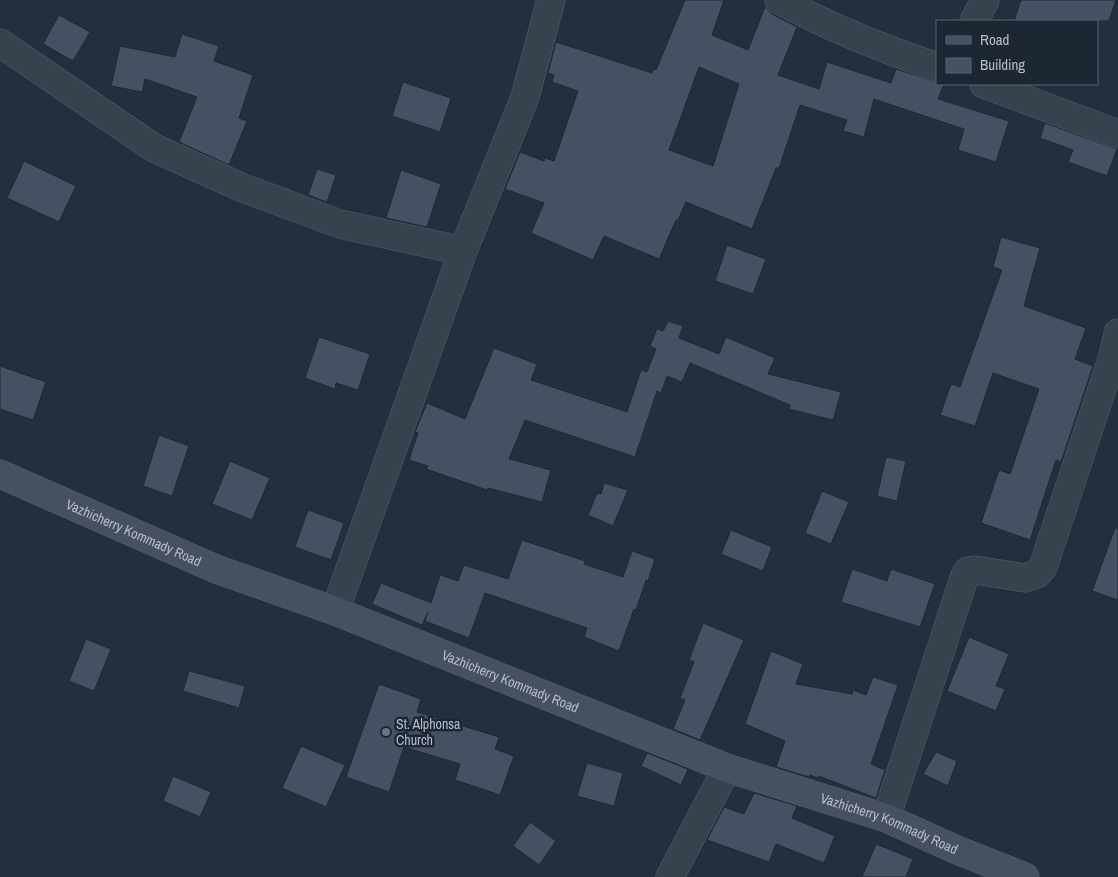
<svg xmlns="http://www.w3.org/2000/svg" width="1118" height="877" font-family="'Archivo Narrow',sans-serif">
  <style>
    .building { fill: #455162; stroke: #1f2835; fill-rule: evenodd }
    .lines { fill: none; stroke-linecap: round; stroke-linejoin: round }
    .minor-casing { stroke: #565f6c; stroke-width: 29 }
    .secondary-casing { stroke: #565f6c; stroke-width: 29 }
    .minor { stroke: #38414e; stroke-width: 28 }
    .secondary { stroke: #465061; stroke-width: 28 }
    .worship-dot { fill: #6b7280; stroke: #1d2633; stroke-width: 2 }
    .labels { text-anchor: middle; stroke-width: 5; stroke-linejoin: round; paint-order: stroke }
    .street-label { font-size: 14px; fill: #b4bcc9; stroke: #1d2633 }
    .poi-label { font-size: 14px; fill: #b4bcc9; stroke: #1d2633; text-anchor: start }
  </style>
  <rect width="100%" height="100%" fill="#242f3e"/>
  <path class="building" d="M685 0H724L712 35 748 50 765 7 772 14 797 27 778 75 819 89 827 62 891 83 896 69 937 82V84H944L938 99 1009 121 996 162 958 150 964 129 874 99 864 137 843 131 847 120 800 105 779 168H776L752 229 686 202 678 220H676L659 259 604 236 593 260 531 233 544 203 505 189 520 152 544 161 545 158 554 161 578 91 552 82 554 75 548 73 556 42 652 73 653 69 656 70ZM699 67 739 84 713 166 669 150Z
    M1021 0H1116L1109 21H1014Z
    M59 15 90 32 73 61 43 44Z
    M182 34 219 46 214 61 253 75 239 118 247 121 229 165 179 142 197 97 145 79 142 92 111 86 120 46 175 57Z
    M403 82 451 98 440 132 392 116Z
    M1045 123 1117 149 1107 176 1068 162 1073 150 1040 138Z
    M24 161 76 186 59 222 7 198Z
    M317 169 336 175 327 202 308 195Z
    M401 170 441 184 427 227 386 218Z
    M1001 237 1040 248 1024 306 1086 328 1075 359 1093 366 1061 462 1056 460 1030 540 981 523 999 470 1010 474 1039 389 993 373 975 426 940 415 951 384 960 387 1002 270 993 267Z
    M727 245 766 259 753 294 715 281Z
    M668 321 683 326 679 338 719 354 726 337 775 358 768 374 841 392 833 420 789 409 790 405 690 363 682 382 667 376 661 393 657 391 635 457 525 420 509 459 551 470 542 502 488 488 487 490 426 469 428 466 409 460 418 433 415 432 427 403 465 419 494 348 537 364 531 380 627 412 641 370 647 372 656 349 650 346 657 329 663 331Z
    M319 337 370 354 358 390 336 383 335 389 305 378Z
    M0 366 46 382 33 420 0 409Z
    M159 435 189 446 172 496 143 486Z
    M886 457 906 461 897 501 877 496Z
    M230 461 270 478 252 520 212 504Z
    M604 483 628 490 613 526 588 515 597 493 601 494Z
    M822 491 849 502 831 544 805 533Z
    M308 510 344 523 331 560 295 547Z
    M1115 528H1118V600L1092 591Z
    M731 530 772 547 763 571 721 554Z
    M522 540 585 561 584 564 623 577 632 551 655 559 648 581 646 580 636 610 634 609 619 651 584 637 587 628 485 593 469 638 425 621 428 612 422 625 372 604 381 583 431 603 440 575 458 581 464 565 508 579Z
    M852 569 887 581 891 569 935 584 920 627 841 602Z
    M703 623 744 640 700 740 673 729 685 700 680 698 694 662 689 660Z
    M969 637 1009 654 996 686 1005 689 996 711 947 691Z
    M86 639 111 649 94 691 69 681Z
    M771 651 803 664 796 684 852 694 853 690 866 695 873 677 898 685 871 764 885 770 876 798 819 776 818 778 810 775 809 777 776 767 785 741 745 724Z
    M189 671 245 686 239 708 183 691Z
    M379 684 421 699 417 712 499 737 495 749 514 756 500 795 455 780 460 764 404 747 389 792 346 777Z
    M301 746 345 765 326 807 282 788Z
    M936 752 957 761 948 786 923 774Z
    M647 753 688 769 681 785 641 766Z
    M587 763 623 773 614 806 577 796Z
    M173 776 211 792 200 817 163 801Z
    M754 793 797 806 792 818 835 836 824 863 776 844 769 862 707 840 724 807 744 814Z
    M530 822 556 841 539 865 513 846Z
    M876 844 913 859 906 877H862Z"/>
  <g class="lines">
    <defs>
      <path id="minor" d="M779 0C829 27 883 49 937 67
        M974 21 985 0
        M0 43 154 148 243 188 340 224 463 251
        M984 84 1118 134
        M335 611 463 251 525 97 551 0
        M886 818 964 578 968 571 975 570 1025 578 1037 574 1043 567 1113 356 1118 333
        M670 877 727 768"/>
      <g id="secondary">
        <path id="s1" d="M0 474 216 569 335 611 727 768 886 818 957 850 1025 877"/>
      </g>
    </defs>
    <use href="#minor" class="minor-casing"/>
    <use href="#secondary" class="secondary-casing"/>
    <use href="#minor" class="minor"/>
    <use href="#secondary" class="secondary"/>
  </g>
  <circle class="worship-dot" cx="386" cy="732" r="5"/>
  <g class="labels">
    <g class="street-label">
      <text dy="5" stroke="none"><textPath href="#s1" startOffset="146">Vazhicherry Kommady Road</textPath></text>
      <text dy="5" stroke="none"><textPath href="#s1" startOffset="551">Vazhicherry Kommady Road</textPath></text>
      <text dy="5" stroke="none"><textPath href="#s1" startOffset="956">Vazhicherry Kommady Road</textPath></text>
    </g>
    <g class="poi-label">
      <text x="396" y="729">St. Alphonsa<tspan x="396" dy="16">Church</tspan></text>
    </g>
  </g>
  <rect x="936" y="20" width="162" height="65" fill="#1d2633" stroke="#59626f"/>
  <rect x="946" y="36" width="25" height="8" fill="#465061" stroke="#59626f"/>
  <text x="980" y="45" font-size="15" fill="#b4bcc9">Road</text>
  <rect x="946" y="58" width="25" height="15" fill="#455162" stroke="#59626f"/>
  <text x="980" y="70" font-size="15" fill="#b4bcc9">Building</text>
</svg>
